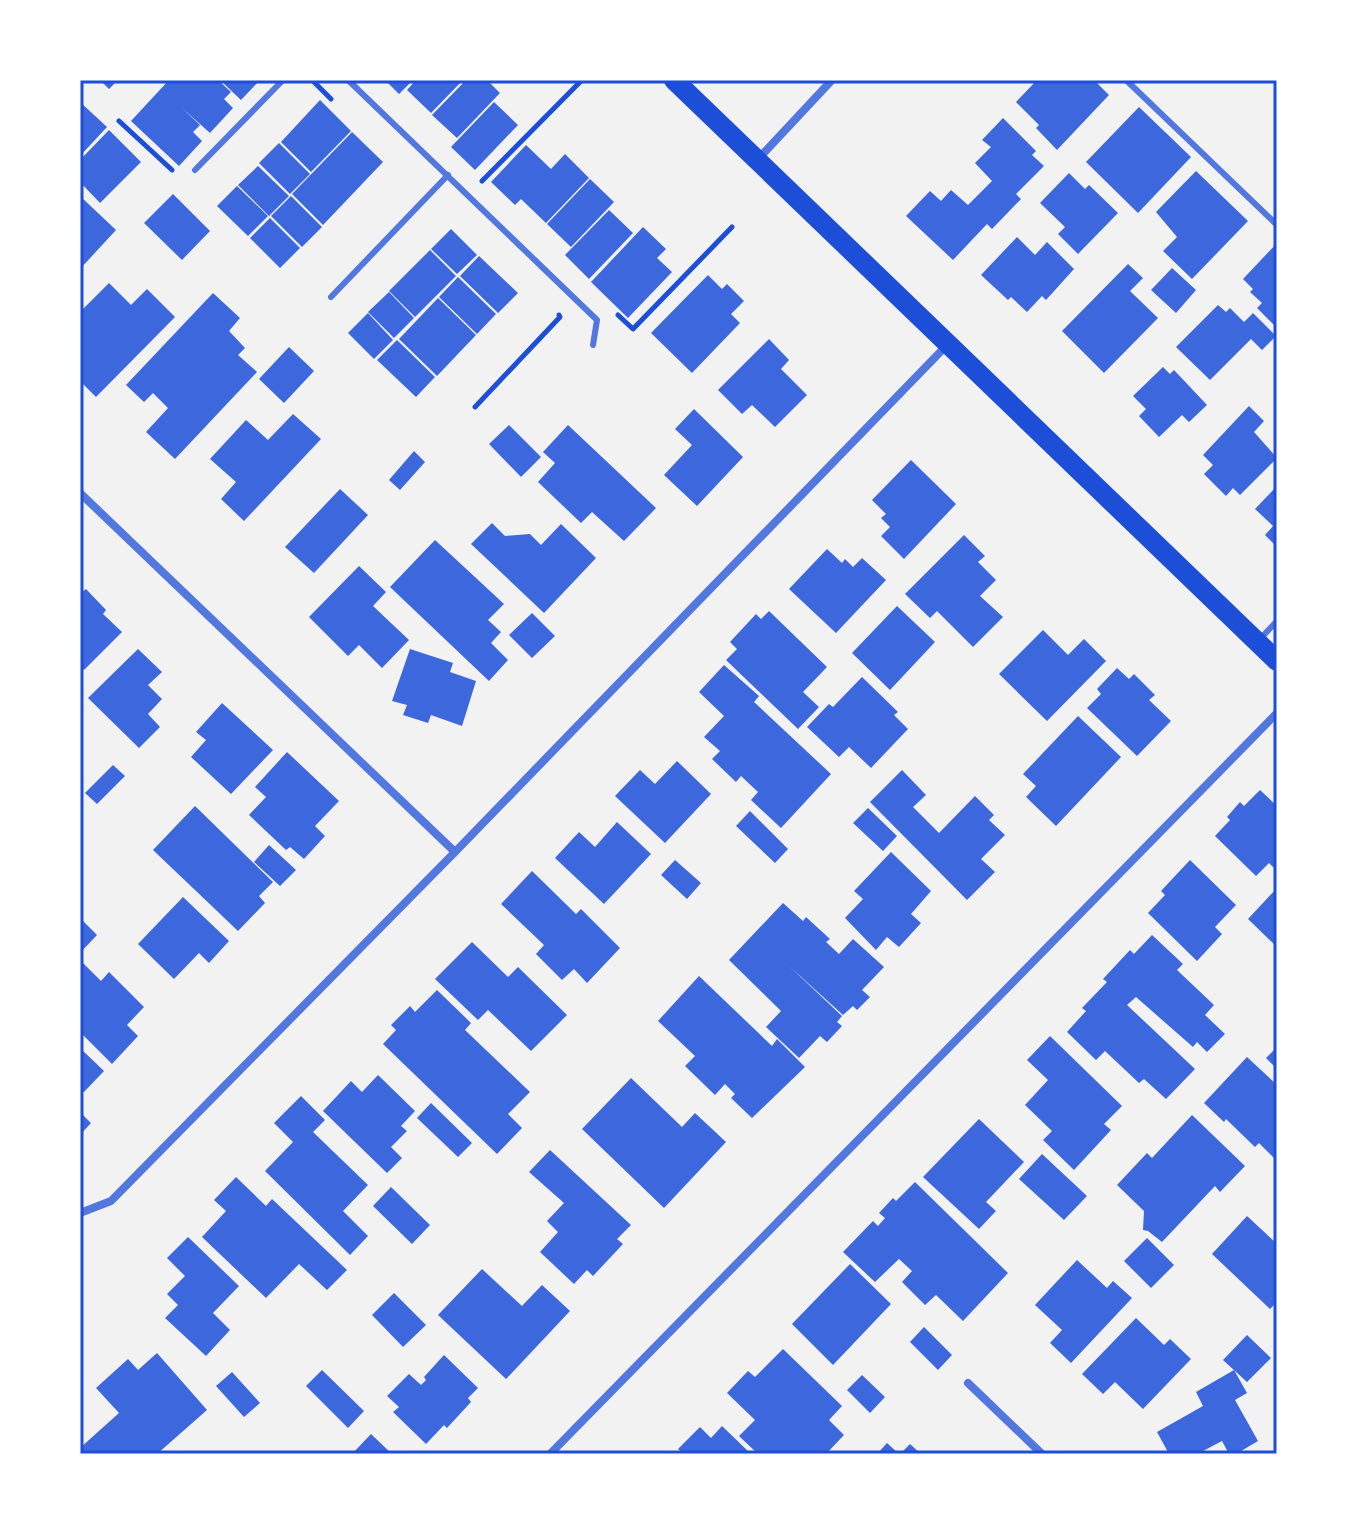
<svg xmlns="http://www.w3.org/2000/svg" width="1357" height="1534" font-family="'PT Sans Narrow',sans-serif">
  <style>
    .building { fill: #3d67dc }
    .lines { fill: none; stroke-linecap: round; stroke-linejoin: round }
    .path { stroke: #1d4ed8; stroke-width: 5 }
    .service { stroke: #5277de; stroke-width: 6 }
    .minor { stroke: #5277de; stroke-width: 8 }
    .primary { stroke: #1d4ed8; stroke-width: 20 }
    .neatline { fill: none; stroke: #1d4ed8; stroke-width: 3 }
  </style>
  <rect width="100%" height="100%" fill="#f2f2f2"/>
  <path class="building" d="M100 80H118L109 89Z
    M169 80H218L231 92 224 99 233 108 210 133 181 107 200 125 193 132 202 141 179 166 131 121Z
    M220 80H260L241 100Z
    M385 80H413L399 94Z
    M416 80H463L431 113 407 90Z
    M466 80H487L500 93 457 138 432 115Z
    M1037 80H1094L1109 95 1057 150 1036 128 1039 125 1016 102Z
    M320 100 351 131 311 172 281 142Z
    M80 102 107 127 80 156Z
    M494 102 518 125 475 170 451 147Z
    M1139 107 1191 157 1138 213 1086 162Z
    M1003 118 1036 151 1032 155 1044 166 1016 194 1021 199 992 229 987 224 953 260 906 216 930 191 941 201 951 190 968 205 992 181 975 163 991 147 982 140Z
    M109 130 141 162 100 203 80 182V160Z
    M352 132 383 162 323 225 292 194Z
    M279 143 310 174 290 194 259 163Z
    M526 145 551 169 565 154 589 178 546 223 521 199 515 205 491 182Z
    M258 166 289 196 269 216 238 185Z
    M1196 171 1248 221 1192 279 1163 251 1177 237 1156 212Z
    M1069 173 1085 189 1089 185 1118 213 1078 254 1058 234 1065 227 1040 203Z
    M590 179 614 202 571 247 547 224Z
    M237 186 268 216 248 236 217 206Z
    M173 194 210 231 182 260 144 223Z
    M80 196 116 230 80 269Z
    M291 196 322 227 302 247 271 216Z
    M609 210 633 233 589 279 565 255Z
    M270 218 300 248 280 268 250 238Z
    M643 227 666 249 657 258 672 272 628 318 591 282Z
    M451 229 477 255 457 274 431 249Z
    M1017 237 1035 255 1047 242 1074 269 1046 300 1042 296 1027 312 1011 297 1008 300 981 275Z
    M1277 243V328L1257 308 1262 303 1250 292 1253 289 1243 279Z
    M430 250 456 276 415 317 389 291Z
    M479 256 518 293 498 313 460 276Z
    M1128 264 1143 278 1130 291 1158 318 1104 373 1062 331Z
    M1172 268 1196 290 1176 313 1151 290Z
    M708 275 722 289 727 284 744 301 731 314 740 323 692 373 651 333Z
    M458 277 496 314 477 334 439 297Z
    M109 283 131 305 147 289 175 317 96 397 80 381V312Z
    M389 292 414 318 394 338 368 312Z
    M213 293 240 318 229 331 245 348 238 355 257 372 175 459 146 432 168 408 153 393 144 402 126 385Z
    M438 298 476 335 437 376 399 339Z
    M1218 305 1226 312 1230 308 1244 322 1253 313 1276 336 1262 350 1251 339 1210 380 1176 347Z
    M368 313 393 340 374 359 348 333Z
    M769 339 789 360 781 369 807 395 775 427 752 405 742 414 718 390Z
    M397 340 435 377 416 397 377 360Z
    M289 347 314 371 284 403 259 379Z
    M1163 367 1170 374 1174 370 1207 405 1189 422 1182 415 1159 437 1139 416 1146 409 1133 396Z
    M1249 406 1264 421 1254 432 1277 458 1240 495 1233 488 1226 496 1204 474 1213 465 1203 455Z
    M694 409 743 457 697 506 664 475 692 445 675 429Z
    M293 414 321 439 244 521 221 499 236 482 210 459 246 420 268 440Z
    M509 425 541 457 521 477 489 444Z
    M568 425 656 508 624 541 592 512 581 523 538 482 555 463 543 452Z
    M414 451 425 462 400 490 389 480Z
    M911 460 956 504 904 559 881 536 890 527 881 518 886 514 872 500Z
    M1277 486V547L1265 535 1273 526 1255 509Z
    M340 489 368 515 314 573 285 547Z
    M492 523 505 536 530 534 541 545 561 524 596 558 544 613 471 544Z
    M964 535 985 556 978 562 996 580 980 596 1003 617 973 647 937 611 930 618 905 594Z
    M435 540 504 604 488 620 501 632 491 643 508 660 489 681 390 587Z
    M827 549 842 563 845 559 853 567 862 558 886 580 836 633 789 589Z
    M359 566 386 592 373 606 409 640 382 668 359 645 348 656 309 617Z
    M86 589 106 610 103 614 122 632 84 670 80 666V590L82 592Z
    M897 606 935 642 890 690 852 653Z
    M769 611 827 667 803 692 819 707 798 729 726 660 737 649 730 642 756 614 761 619Z
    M532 613 555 636 532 658 509 635Z
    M1043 630 1068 655 1084 639 1106 661 1047 721 999 674Z
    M138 649 162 672 148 685 162 699 148 714 160 727 139 748 88 698Z
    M410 649 453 663 450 672 476 681 462 726 431 715 428 723 403 715 407 705 392 701Z
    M724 665 759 696 754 702 831 774 781 828 751 800 758 792 741 776 736 782 712 759 720 751 704 737 724 716 699 692Z
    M1117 668 1129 679 1134 674 1155 695 1149 700 1171 721 1137 756 1087 708 1101 694 1097 689Z
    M862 677 898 712 894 715 908 729 871 768 849 747 839 757 807 727 829 704 833 707Z
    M222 703 273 750 231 794 191 757 206 740 196 732Z
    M1078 716 1121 757 1056 826 1026 797 1036 786 1023 774Z
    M287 752 339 801 315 826 325 836 304 859 290 847 286 850 249 815 266 797 255 787Z
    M677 761 711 794 665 843 615 796 640 770 655 784Z
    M113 765 125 776 97 804 85 793Z
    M902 770 926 795 913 807 939 833 975 796 994 815 989 820 1005 835 981 859 995 872 967 900 870 802Z
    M1260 790 1277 806V871L1269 863 1256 876 1215 836 1230 820 1227 817 1240 802 1244 806Z
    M195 806 273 882 259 896 265 903 238 931 153 850Z
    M868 808 897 836 883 851 853 823Z
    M750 811 788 849 775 863 736 826Z
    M617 822 651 854 604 904 555 858 579 832 595 847Z
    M269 845 296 870 280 886 254 862Z
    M891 852 931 891 911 914 921 923 899 947 887 937 876 950 845 918 863 899 854 891Z
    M675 860 701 883 687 899 661 875Z
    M1190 860 1236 905 1215 927 1222 934 1197 961 1148 913 1165 895 1161 891Z
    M532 871 576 914 581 909 620 948 587 983 574 969 562 980 536 954 544 945 501 904Z
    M1277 888V947L1248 919Z
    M183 897 229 941 209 963 199 953 174 979 138 944Z
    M783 903 803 921 806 917 830 939 826 942 839 954 853 939 884 967 862 990 870 997 857 1010 853 1006 843 1015 788 965 842 1016 837 1022 842 1026 827 1042 820 1036 799 1058 766 1027 781 1011 729 960Z
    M80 918 97 935 80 953Z
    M1152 935 1183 964 1177 970 1214 1005 1205 1015 1225 1034 1207 1052 1197 1042 1193 1047 1136 997 1127 1005 1195 1069 1166 1099 1144 1079 1139 1083 1105 1051 1096 1060 1067 1032 1086 1011 1082 1008 1107 982 1103 979 1130 950 1134 954Z
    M472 942 508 977 518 967 567 1015 531 1051 488 1010 478 1020 435 979Z
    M80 960 101 981 109 972 144 1007 127 1025 138 1036 112 1064 80 1032Z
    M699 976 772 1046 777 1039 805 1067 752 1118 731 1098 735 1094 725 1084 715 1095 685 1066 695 1056 658 1021Z
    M437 990 471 1023 465 1030 530 1092 508 1114 522 1128 497 1154 383 1044 396 1030 391 1025 410 1006 415 1012Z
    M1050 1036 1122 1106 1104 1124 1111 1130 1074 1170 1043 1140 1052 1131 1025 1105 1048 1080 1027 1060Z
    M1277 1047V1069L1266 1058Z
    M80 1048 104 1071 84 1092 80 1088Z
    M1247 1057 1277 1085V1155L1274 1158 1259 1143 1255 1147 1226 1119 1224 1122 1204 1103Z
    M378 1075 415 1111 401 1126 407 1131 391 1147 402 1158 387 1173 323 1111 351 1081 362 1092Z
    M631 1078 682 1127 695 1113 726 1142 664 1208 582 1129Z
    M301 1096 325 1120 313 1132 368 1185 343 1211 368 1236 350 1255 265 1171 293 1142 274 1123Z
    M431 1103 472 1143 458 1157 417 1118Z
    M80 1112 91 1123 80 1135Z
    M1192 1115 1245 1166 1220 1192 1215 1186 1162 1242 1148 1231 1143 1230 1144 1211 1117 1185 1147 1153 1152 1158Z
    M979 1119 1024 1162 986 1202 996 1211 979 1229 923 1177Z
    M550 1150 631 1225 617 1239 623 1244 593 1276 587 1270 574 1284 540 1252 558 1232 547 1221 564 1203 529 1172Z
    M1042 1154 1087 1196 1064 1220 1019 1179Z
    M236 1177 266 1206 272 1199 347 1270 327 1290 299 1264 266 1298 202 1237 226 1211 214 1200Z
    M915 1182 1008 1273 963 1321 936 1295 925 1305 902 1282 912 1271 899 1259 875 1282 843 1252 873 1221 878 1226 885 1218 879 1213 893 1198 896 1201Z
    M391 1187 430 1225 412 1244 373 1206Z
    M1247 1216 1277 1244V1302L1270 1309 1212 1254Z
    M188 1237 239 1286 213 1313 230 1330 206 1356 165 1318 178 1305 167 1294 185 1276 167 1258Z
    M1147 1238 1174 1265 1151 1288 1124 1261Z
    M1077 1260 1107 1288 1113 1281 1132 1298 1071 1363 1050 1343 1062 1330 1035 1305Z
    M850 1264 891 1304 833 1365 792 1324Z
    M482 1269 522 1306 542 1285 570 1311 506 1379 438 1315Z
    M394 1293 426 1325 403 1347 372 1315Z
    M1136 1318 1164 1345 1170 1339 1191 1359 1143 1409 1115 1382 1103 1394 1082 1374Z
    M924 1327 952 1355 938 1370 910 1342Z
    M1247 1335 1271 1358 1247 1382 1223 1360Z
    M783 1349 842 1406 829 1420 844 1435 826 1454H758L739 1436 755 1420 727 1393 748 1371 755 1377Z
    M157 1353 207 1410 157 1454H85L80 1448 119 1413 96 1388 128 1359 138 1370Z
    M444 1355 478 1388 468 1398 471 1402 447 1428 444 1425 426 1444 393 1412 399 1407 387 1396 409 1374 421 1385 426 1380 424 1377Z
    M322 1370 364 1411 348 1428 306 1386Z
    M1234 1370 1247 1393 1235 1400 1258 1441 1236 1454H1229L1222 1441 1203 1451 1205 1454H1169L1157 1432 1203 1406 1196 1392Z
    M232 1372 260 1403 244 1417 216 1386Z
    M862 1375 885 1397 870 1413 847 1390Z
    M722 1426 751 1454H684L678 1449 700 1427 711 1438Z
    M371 1434 392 1454H352Z
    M887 1443 899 1454H877Z
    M910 1444 921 1454H900Z"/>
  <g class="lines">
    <path class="path" d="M312 80 331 99
      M119 121 172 170
      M482 181 581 81
      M618 315 633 329 732 227
      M475 407 560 317 559 315"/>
    <path class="service" d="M348 80 597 320 593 345
      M1126 80 1277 225
      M195 170 283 80
      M331 297 448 175
      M1259 640 1277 621"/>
    <path class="minor" d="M759 158 832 80
      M80 493 455 852
      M80 1213 111 1201 455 852 948 344
      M968 1383 1042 1454
      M550 1454 1277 713"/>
    <path class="primary" d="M674 80 1277 661"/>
  </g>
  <rect width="1357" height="1534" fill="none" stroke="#ffffff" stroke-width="164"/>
  <rect x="82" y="82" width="1193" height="1370" class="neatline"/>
</svg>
